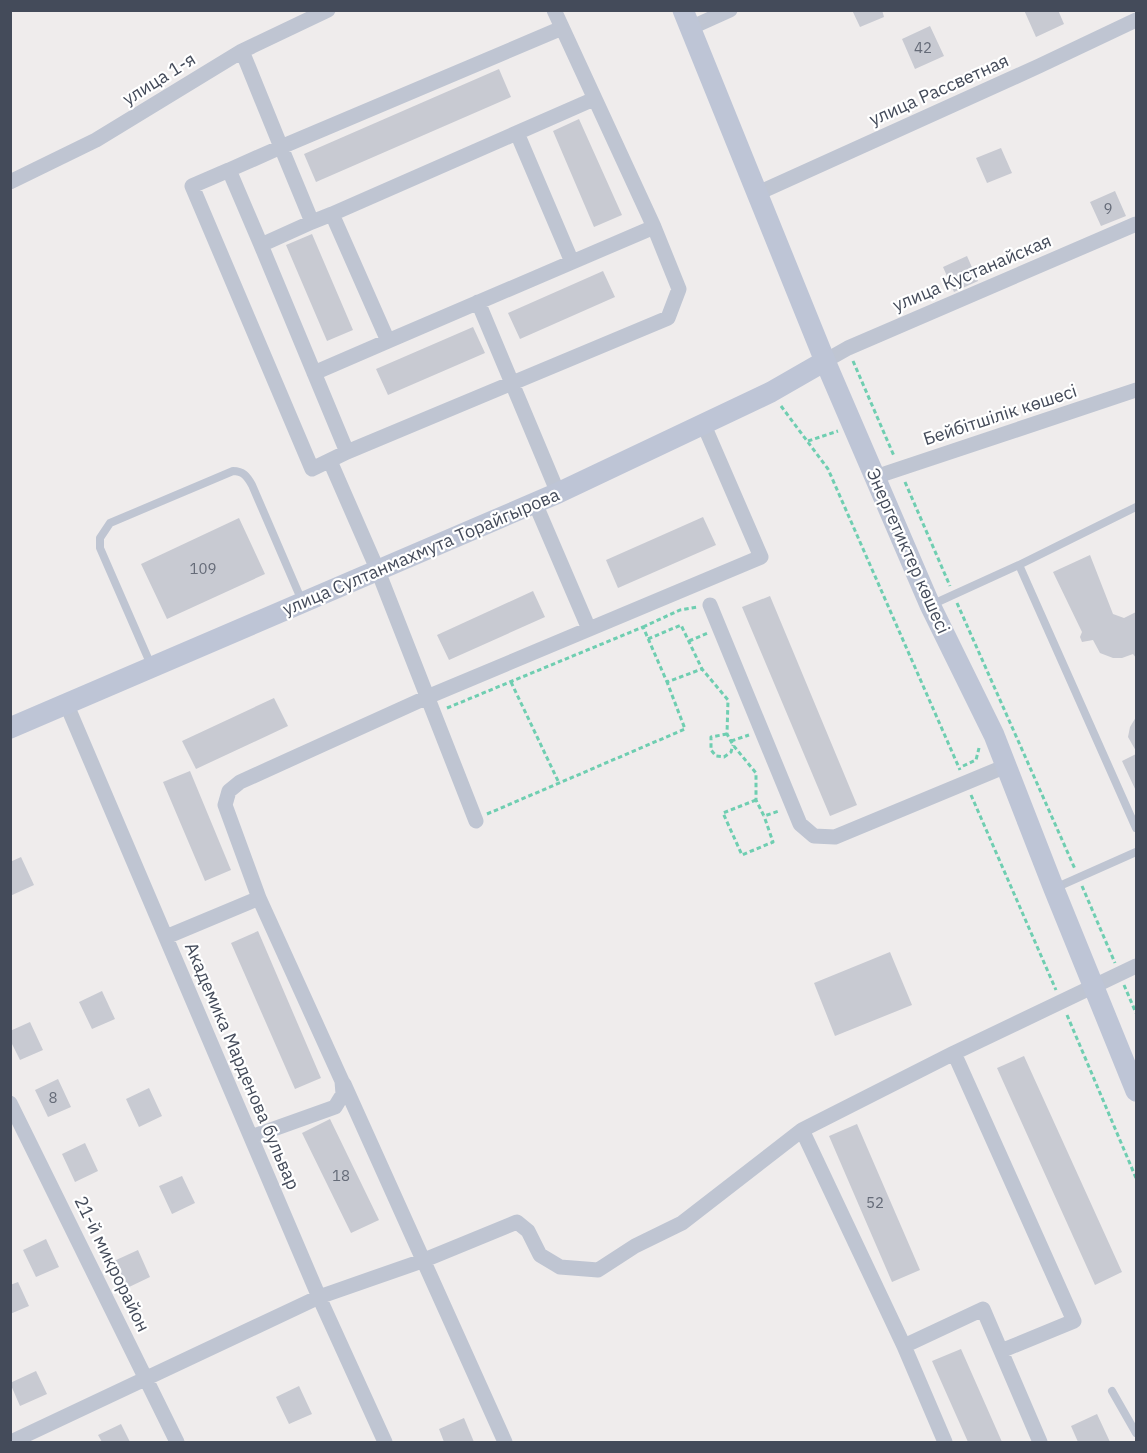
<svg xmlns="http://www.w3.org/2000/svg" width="1147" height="1453" font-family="'IBM Plex Sans',sans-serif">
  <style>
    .building { fill: #c8cad2 }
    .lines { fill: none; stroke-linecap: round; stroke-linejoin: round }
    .path { stroke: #6fceb1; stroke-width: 3; stroke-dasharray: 4.5 3; stroke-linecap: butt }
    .lane { stroke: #bfc5d2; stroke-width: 8 }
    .street { stroke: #bfc5d2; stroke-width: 15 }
    .secondary { stroke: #bec5d6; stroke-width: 21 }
    .labels { text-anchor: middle; stroke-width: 4.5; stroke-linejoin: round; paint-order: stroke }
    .number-label { font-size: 15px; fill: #656b78 }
    .street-label { font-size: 18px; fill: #444b5a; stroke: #fff }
  </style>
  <rect width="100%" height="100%" fill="#efecec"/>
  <path class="building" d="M852 10H882L884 17 860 27Z
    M1024 10H1058L1064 24 1036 37Z
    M930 26 944 56 915 69 902 39Z
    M499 69 511 97 316 182 304 154Z
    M579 119 622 215 594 227 553 131Z
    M1001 148 1012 173 987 183 976 158Z
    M1115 191 1126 216 1101 226 1090 202Z
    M312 234 353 330 327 341 286 245Z
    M967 256 978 281 954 292 943 267Z
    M603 271 615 297 520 339 508 313Z
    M473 327 485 353 388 395 376 369Z
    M703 517 716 545 618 588 606 560Z
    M239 518 265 574 167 619 141 564Z
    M1090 555 1113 614 1124 618 1136 612V658L1133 654 1122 658H1113L1100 653 1093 640 1082 642 1080 637 1082 632 1053 572Z
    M533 591 545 617 449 660 437 635Z
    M770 596 857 805 830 816 742 607Z
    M274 698 288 726 196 769 182 741Z
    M1136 717V751L1128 737 1130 727Z
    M1136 754V791L1122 761Z
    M190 771 231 870 205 881 163 782Z
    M21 857 34 885 10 896V862Z
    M258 931 321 1078 295 1089 231 943Z
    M890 952 912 1005 835 1036 814 983Z
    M102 991 115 1019 92 1029 79 1002Z
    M30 1022 43 1050 20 1060 10 1040V1031Z
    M1024 1056 1122 1272 1095 1285 997 1068Z
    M58 1079 71 1107 48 1117 35 1090Z
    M149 1088 162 1116 139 1127 126 1099Z
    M330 1119 379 1220 351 1233 302 1133Z
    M857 1124 920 1270 892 1282 829 1136Z
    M85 1143 98 1171 75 1182 62 1154Z
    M182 1176 195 1203 172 1214 159 1186Z
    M46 1239 59 1267 36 1277 23 1250Z
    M138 1250 150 1277 127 1288 114 1261Z
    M18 1282 29 1306 10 1314V1285Z
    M961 1349 1002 1442H968L932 1361Z
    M36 1371 47 1394 20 1406 10 1383Z
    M299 1386 312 1414 289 1424 276 1397Z
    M1097 1414 1110 1442H1078L1071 1426Z
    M464 1418 474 1442H444L439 1429Z
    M121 1424 130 1442H102L98 1435Z"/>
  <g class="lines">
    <path class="path" d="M853 361 894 456
      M781 406 828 469 960 770
      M808 441 838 431
      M905 482 950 586
      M957 603 1075 869
      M643 627 680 610 698 607
      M648 639 681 625 702 669
      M689 641 708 633
      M511 682 559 783
      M447 708 643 627 667 682 702 669 728 700 727 734 733 745 756 773V800L764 816 779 811
      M727 734 711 737V750L716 756 724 757 731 752 733 745
      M731 741 749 735
      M963 766 976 760 979 748
      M971 795 1056 990
      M756 800 723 813 742 855 773 842 764 816
      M487 814 685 729 667 682
      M1082 886 1115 963
      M1124 985 1136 1013
      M1067 1015 1136 1178"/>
    <path class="lane" d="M1019 565 1136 507
      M931 605 1019 565 1136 828
      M151 665 100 548V538L110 523 233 471C243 471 247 476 252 485L302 601
      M1055 888 1136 852
      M1112 1391 1136 1433"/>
    <path class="street" d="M690 28 730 10
      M242 51 281 147 229 170 261 245
      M517 133 572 262
      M229 170 192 186 312 469 347 452 668 318 679 289 654 227 554 10
      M10 182 96 140 242 51 328 10
      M756 194 1039 66 1136 20
      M332 214 312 222 281 147 562 28
      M312 222 261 245 347 452
      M478 302 558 493
      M388 341 654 227
      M825 361 848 348 1136 224
      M314 373 388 341 332 214 594 99
      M330 461 378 571 476 821
      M875 477 1136 390
      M535 503 589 629
      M710 605 800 824 814 836 835 837 1006 766
      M66 703 319 1297 385 1442
      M166 937 259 898
      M344 1084 505 1442
      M10 1103 177 1442
      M251 1137 335 1107 343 1094 342 1081 259 898 225 805 229 791 240 782 432 695 761 557 703 423
      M904 1346 802 1130 954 1053
      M1001 1351 1074 1321 954 1053 1136 966
      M11 1442 319 1297 422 1261 517 1222 528 1231 540 1255 560 1267 598 1270 635 1246 682 1223 802 1130
      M945 1442 904 1346 983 1309 1040 1442"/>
    <path class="secondary" d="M683 10 825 361 930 605 994 735 1054 889 1136 1091
      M10 728 558 493 771 392 825 361"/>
  </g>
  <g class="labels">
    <g class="number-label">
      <text x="923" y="53">42</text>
      <text x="1108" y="214">9</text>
      <text x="203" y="574">109</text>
      <text x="53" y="1103">8</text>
      <text x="341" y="1181">18</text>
      <text x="875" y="1208">52</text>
    </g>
    <g class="street-label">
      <text transform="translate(159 79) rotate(-32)" y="6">улица 1-я</text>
      <text transform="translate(939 90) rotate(-24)" y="6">улица Рассветная</text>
      <text transform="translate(972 273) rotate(-23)" y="6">улица Кустанайская</text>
      <text transform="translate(1000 415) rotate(-18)" y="6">Бейбітшілік көшесі</text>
      <text transform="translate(908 551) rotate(66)" y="6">Энергетиктер көшесі</text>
      <text transform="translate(421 552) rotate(-23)" y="6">улица Султанмахмута Торайгырова</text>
      <text transform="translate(242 1066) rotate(67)" y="6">Академика Марденова бульвар</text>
      <text transform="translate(112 1264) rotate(64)" y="6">21-й микрорайон</text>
    </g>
  </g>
  <rect width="1147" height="1453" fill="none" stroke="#444b5a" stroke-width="24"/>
</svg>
